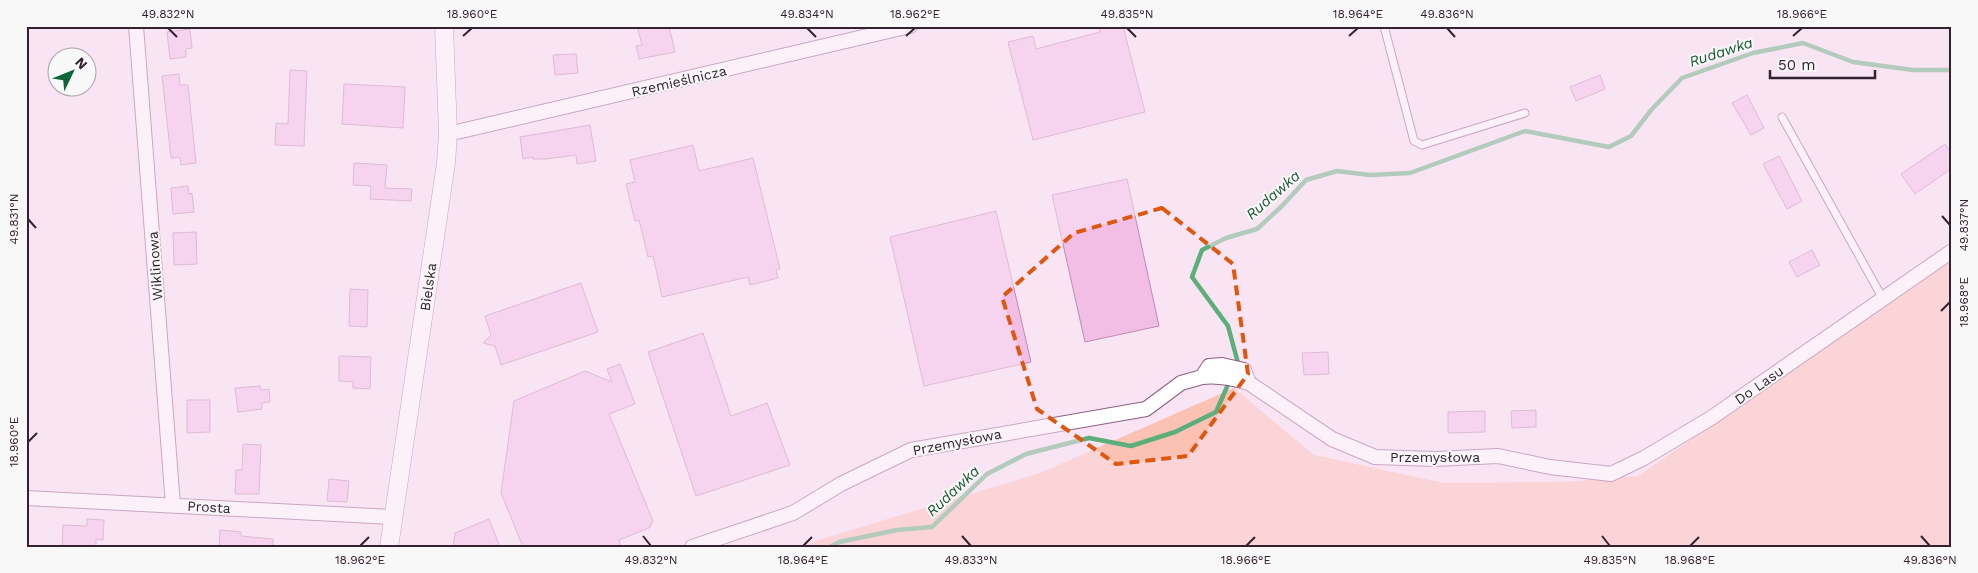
<svg xmlns="http://www.w3.org/2000/svg" width="1978" height="573" font-family="'Work Sans',sans-serif">
  <style>
    .green { fill: #fbc2b3 }
    .lines { fill: none; stroke-linecap: round; stroke-linejoin: round }
    .stream { stroke: #5cae7b; stroke-width: 4.5 }
    .building { fill: #f2bee6; stroke: #bc8bb1 }
    .service-casing { stroke: #8e5f84; stroke-width: 9 }
    .minor-casing { stroke: #8e5f84; stroke-width: 16 }
    .tertiary-casing { stroke: #8e5f84; stroke-width: 19 }
    .service { stroke: #fff; stroke-width: 7 }
    .minor { stroke: #fff; stroke-width: 14 }
    .tertiary { stroke: #fff; stroke-width: 18 }
    .marked { fill: none; stroke: #df560e; stroke-width: 4; stroke-dasharray: 10 6; stroke-linejoin: round }
    .ticks { fill: none; stroke: #352231; stroke-width: 2 }
    .labels { text-anchor: middle; stroke-width: 4; stroke-linejoin: round; paint-order: stroke }
    .street-label { font-size: 14px; fill: #352231; stroke: #f8f8f8 }
    .water-label { font-size: 15px; font-style: italic; fill: #1a5634; stroke: #f8f8f8 }
    .neatline { fill: none; stroke: #352231; stroke-width: 2 }
    .ticks-label { font-size: 12px; text-anchor: middle; fill: #352231 }
  </style>
  <rect width="100%" height="100%" fill="#f9e4f4"/>
  <path class="green" d="M1952 259V547H803L815 541 1040 473 1234 388 1314 455 1444 483 1565 482 1638 476Z"/>
  <g class="lines">
    <path class="stream" d="M1236 366 1238 363 1228 326 1192 277 1202 250 1226 238 1257 229 1282 206 1306 180 1337 171 1370 175 1410 173 1525 131 1609 147 1631 136 1652 109 1682 78 1753 53 1803 43 1853 62 1913 70H1952
      M830 547 839 542 897 530 932 527 987 474 1026 454 1089 438 1131 446 1175 432 1216 412 1230 380"/>
  </g>
  <path class="building" d="M637 26H669L675 52 639 59 636 46 642 45Z
    M1098 26H1123L1145 112 1033 140 1008 42 1033 36 1036 49 1100 32Z
    M190 29 192 48 186 49V57L170 59 167 32Z
    M576 54 578 73 555 75 553 55Z
    M290 70 307 71 304 146 275 145 276 123 288 124Z
    M179 74 180 85H188L196 163 181 165 180 157 171 158 162 76Z
    M1600 75 1605 89 1576 101 1570 87Z
    M344 84 405 87 403 128 342 124Z
    M1747 95 1764 128 1751 135 1732 103Z
    M590 125 596 161 577 164 576 155 546 159H533V157L523 159 520 137Z
    M1945 144 1952 154V168L1915 194 1901 174Z
    M693 145 699 171 753 158 780 269 776 270 778 278 750 285 748 277 662 297 653 256 648 257 639 220 635 221 626 184 635 182 630 160Z
    M1779 156 1802 201 1787 209 1763 164Z
    M354 163 387 165 385 188 412 189 411 201 370 199 371 186 353 185Z
    M1127 179 1159 326 1085 342 1052 195Z
    M188 186 189 194 192 193 194 212 173 214 171 188Z
    M996 211 1031 362 924 386 890 237Z
    M196 232 197 264 174 265 173 233Z
    M1812 250 1820 265 1797 277 1789 262Z
    M581 283 598 332 501 365 495 346 483 343 491 335 485 316Z
    M350 289 368 290 367 327 349 326Z
    M703 333 731 416 767 403 790 465 696 496 648 352Z
    M1328 352 1329 374 1304 375 1302 353Z
    M339 356 371 357 370 389 353 388V382L339 381Z
    M620 364 635 404 609 414 653 521 649 528 619 540 621 547H523L501 493 514 401 585 371 612 382 607 369Z
    M260 386 261 390 269 389 270 402 262 403V409L238 412 235 388Z
    M187 400H210V432L187 433Z
    M1536 410V427L1512 428 1511 411Z
    M1485 411V432L1448 433V412Z
    M243 444 261 445 259 494H235L236 470H242Z
    M329 479 349 481 347 502 327 501Z
    M87 519 104 520 103 540 96 539V547H62L63 525 87 526Z
    M489 519 500 547H453L455 533Z
    M220 530 241 532V536L273 539V547H219Z"/>
  <g class="lines">
    <defs>
      <path id="service" d="M1384 26 1414 141 1422 145 1525 113
        M1782 117 1883 299"/>
      <path id="minor" d="M136 26 173 505
        M448 134 910 26
        M1202 377C1219 375 1233 378 1249 383
        M26 498 392 517
        M692 547 793 513 841 484 911 450 1146 409 1181 383 1202 377 1209 366 1222 365 1244 370 1249 383 1332 439 1375 457 1435 459 1498 456 1550 467 1611 474 1644 458 1711 418 1952 251"/>
      <path id="tertiary" d="M389 547 446 163 448 134 444 26"/>
    </defs>
    <use href="#service" class="service-casing"/>
    <use href="#minor" class="minor-casing"/>
    <use href="#tertiary" class="tertiary-casing"/>
    <use href="#service" class="service"/>
    <use href="#minor" class="minor"/>
    <use href="#tertiary" class="tertiary"/>
  </g>
  <path d="M0 0H1978V573H0ZM1162 208 1233 264 1248 374 1188 456 1116 464 1037 409 1002 297 1074 233Z" fill="#f9e4f4" fill-opacity=".55" fill-rule="evenodd"/>
  <path class="marked" d="M1162 208 1233 264 1248 374 1188 456 1116 464 1037 409 1002 297 1074 233Z"/>
  <path class="ticks" d="M168 28 177 37M807 28 816 37M1127 28 1136 37M1447 28 1455 37M463 36 472 28M906 36 915 28M1349 36 1358 28M1793 36 1802 28M1942 216 1950 225M28 219 36 228M1941 311 1950 302M28 442 37 433M643 536 651 546M962 536 971 546M1602 536 1610 546M1921 536 1930 546M360 546 369 537M803 546 812 537M1246 546 1255 537M1690 546 1699 537"/>
  <g class="labels">
    <g class="street-label">
      <text transform="translate(679 81) rotate(-13)" y="5">Rzemieślnicza</text>
      <text transform="translate(155 266) rotate(-94)" y="5">Wiklinowa</text>
      <text transform="translate(428 287) rotate(-82)" y="5">Bielska</text>
      <text transform="translate(1759 385) rotate(-35)" y="5">Do Lasu</text>
      <text transform="translate(957 442) rotate(-11)" y="5">Przemysłowa</text>
      <text x="1435" y="462">Przemysłowa</text>
      <text transform="translate(209 507) rotate(3)" y="5">Prosta</text>
    </g>
    <g class="water-label">
      <text transform="translate(1721 52) rotate(-18)" y="5">Rudawka</text>
      <text transform="translate(1273 195) rotate(-41)" y="5">Rudawka</text>
      <text transform="translate(953 491) rotate(-43)" y="5">Rudawka</text>
    </g>
  </g>
  <rect width="1978" height="573" fill="none" stroke="#f8f8f8" stroke-width="55"/>
  <g transform="translate(72 72) rotate(47)"><circle r="24" fill="#f8f8f8" stroke="#aaa2a8"/>
  <path d="M0-4L9 19L0 12L-9 19Z" fill="#0b6639"/>
  <text y="-8" font-size="14" font-weight="bold" text-anchor="middle" fill="#352231">N</text>
  </g>
  <path d="M1770 70v8h105v-8" fill="none" stroke="#352231" stroke-width="2.5"/>
  <text x="1778" y="70" font-size="15" fill="#352231" stroke="#f8f8f8" stroke-width="4" paint-order="stroke">50 m</text>
  <rect x="28" y="28" width="1922" height="518" class="neatline"/>
  <g class="ticks-label">
    <text x="168" y="18">49.832°N</text>
    <text x="472" y="18">18.960°E</text>
    <text x="807" y="18">49.834°N</text>
    <text x="915" y="18">18.962°E</text>
    <text x="1127" y="18">49.835°N</text>
    <text x="1358" y="18">18.964°E</text>
    <text x="1447" y="18">49.836°N</text>
    <text x="1802" y="18">18.966°E</text>
    <text transform="translate(14 219) rotate(-90)" y="4">49.831°N</text>
    <text transform="translate(1964 225) rotate(-90)" y="4">49.837°N</text>
    <text transform="translate(1964 302) rotate(-90)" y="4">18.968°E</text>
    <text transform="translate(14 442) rotate(-90)" y="4">18.960°E</text>
    <text x="360" y="564">18.962°E</text>
    <text x="651" y="564">49.832°N</text>
    <text x="803" y="564">18.964°E</text>
    <text x="971" y="564">49.833°N</text>
    <text x="1246" y="564">18.966°E</text>
    <text x="1610" y="564">49.835°N</text>
    <text x="1690" y="564">18.968°E</text>
    <text x="1930" y="564">49.836°N</text>
  </g>
</svg>
